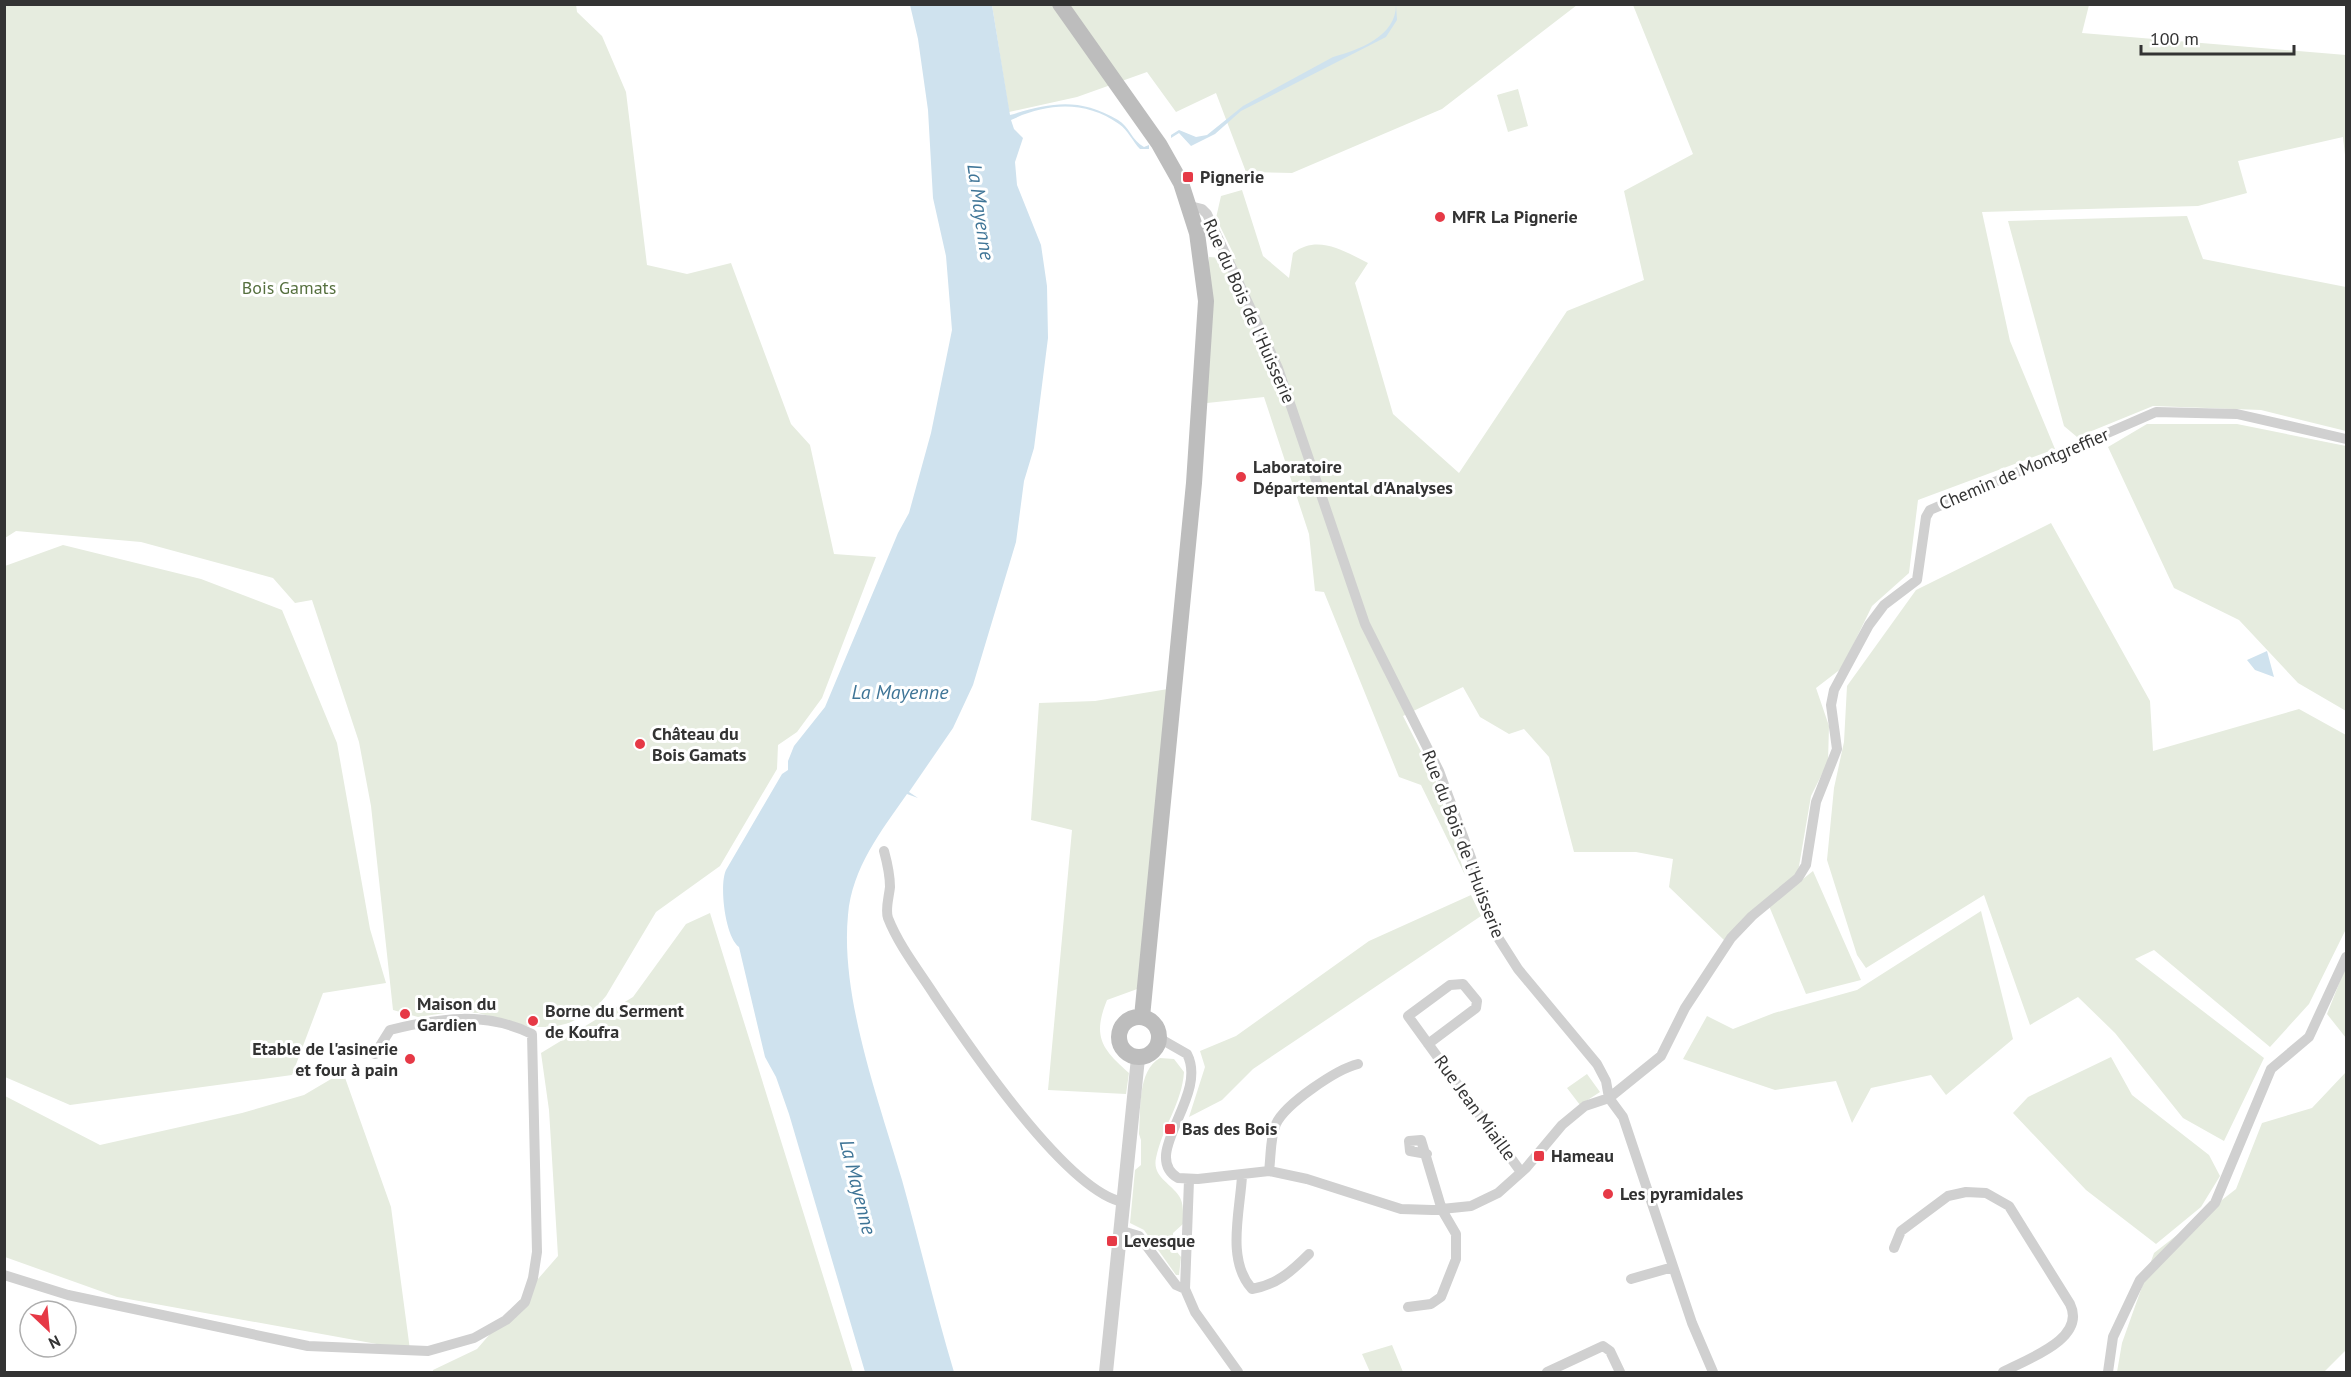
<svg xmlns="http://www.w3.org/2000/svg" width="2351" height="1377" font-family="'PT Sans',sans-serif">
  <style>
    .green { fill: #e6ecdf }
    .water { fill: #cfe2ee }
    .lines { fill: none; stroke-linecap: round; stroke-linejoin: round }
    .minor { stroke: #d0d0d0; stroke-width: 10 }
    .tertiary { stroke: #d0d0d0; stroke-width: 14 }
    .secondary { stroke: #bdbdbd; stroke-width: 16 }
    .poi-dot { fill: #e63946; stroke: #fff; stroke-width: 2 }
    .labels { text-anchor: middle; stroke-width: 6; stroke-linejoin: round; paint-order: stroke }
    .poi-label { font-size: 18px; font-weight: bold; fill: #333; stroke: #fff; text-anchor: start }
    .park-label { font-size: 18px; fill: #56703f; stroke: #fff }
    .street-label { font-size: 18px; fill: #333; stroke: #fff }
    .water-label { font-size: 20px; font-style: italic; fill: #3f7597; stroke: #fff }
  </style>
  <rect width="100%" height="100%" fill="#fff"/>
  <path class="green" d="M576 4 577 12 602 36 626 92 647 265 687 274 731 263 791 424 810 445 834 554 876 557 822 698 797 732 778 745 777 769 720 866 656 912 606 996 593 1011 569 1023 553 1027H530L478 1013 452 1012 418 1017 393 1010 371 806 359 742 312 600 295 603 273 578 141 542 16 531 5 538V5Z
    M992 5H1577L1442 109 1292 173 1246 172 1216 93 1176 112 1147 72 1077 97 1009 112Z
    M1633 5H2089L2082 33 2346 55V164L2343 137 2238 161 2247 193 2198 206 1982 212 2010 341 2055 449 1918 500 1909 573 1872 606 1842 668 1816 688 1829 726 1828 762 1811 796 1798 872 1724 940 1669 887 1673 859 1636 852H1574L1549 757 1524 729 1509 734 1480 717 1463 687 1403 716 1435 779 1465 875 1421 785 1399 777 1324 592 1315 591 1309 534 1264 397 1207 403 1209 257 1236 259 1216 218 1221 196 1242 190 1263 256 1289 278 1293 253C1318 234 1344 251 1368 263L1355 283 1393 414 1459 473 1567 311 1644 280 1624 191 1693 154Z
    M1518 89 1528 126 1508 132 1497 95Z
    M2187 216 2203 259 2346 287V431L2261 410 2153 406 2077 437 2064 426 2008 221Z
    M2147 424H2237L2346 446V711L2298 683 2239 620 2174 588 2108 447Z
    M2051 523 2150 701 2153 751 2299 709 2346 735V929L2309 1004 2270 1047 2154 950 2135 959 2264 1058 2224 1141 2183 1118 2115 1033 2078 997 2030 1025 1984 895 1866 968 1857 955 1827 860 1834 788 1844 742 1847 686 1916 590Z
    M63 545 201 579 282 610 337 743 370 929 386 983 323 993 292 1075 70 1105 5 1077V566Z
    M1168 689 1140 988 1107 1000C1092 1037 1102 1049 1129 1073L1126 1094 1048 1090 1072 830 1031 820 1039 703 1095 701Z
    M1813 871 1861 980 1806 994 1769 906Z
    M1471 895 1481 916 1253 1069 1222 1100 1189 1117 1205 1067 1200 1051 1236 1036 1369 941Z
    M1981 911 2013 1039 1946 1095 1931 1075 1871 1088 1852 1123 1836 1081 1775 1090 1683 1059 1707 1016 1733 1029 1774 1013 1857 990Z
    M710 913 853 1372H433V1370L477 1349 558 1256 549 1110 541 1053 633 997 686 924Z
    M2346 966V1038L2327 1014Z
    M2111 1057 2132 1095 2209 1155 2220 1176 2201 1207 2156 1244 2086 1190 2013 1113 2028 1097Z
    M1160 1058 1174 1059 1184 1072C1182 1103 1162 1128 1156 1158 1152 1177 1171 1183 1179 1196 1184 1203 1183 1215 1183 1224L1173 1233V1247L1181 1257 1179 1275H1176L1144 1230 1130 1223 1135 1170 1141 1165V1140L1139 1134C1141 1110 1137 1071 1160 1058Z
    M343 1072 391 1207 410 1350 117 1297 5 1257V1096L100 1145 242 1113 304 1095Z
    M2346 1072V1350L2324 1372H2117L2122 1343 2154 1253 2236 1189 2262 1123 2312 1108Z
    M1587 1074 1600 1092 1580 1105 1567 1088Z
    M1392 1345 1403 1372H1370L1362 1354Z"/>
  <path class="water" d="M910 5H992L1010 115C1051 103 1078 97 1118 120 1129 126 1132 141 1144 147L1149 145V149H1140C1133 142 1128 130 1119 124 1085 100 1047 103 1011 120L1014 129 1023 138 1015 162 1017 185 1041 245 1047 286 1048 338 1034 448 1024 481 1016 542 973 685 953 728 909 792 918 798 907 794C881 831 852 868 848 915 840 997 879 1101 902 1180 920 1244 935 1309 954 1372H865L789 1114 776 1077 765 1057 739 947C725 937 719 885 726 870L782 774 788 770V761L794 746 825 707 898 533 909 513 931 433 952 330 946 256 933 198 928 110 918 39Z
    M1396 5 1397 20 1386 37 1241 111 1215 134 1191 146 1179 133 1171 138V135L1179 130 1196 137 1207 135 1243 106 1333 57C1359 50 1396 36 1396 5Z
    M2267 651 2274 677 2255 670 2247 660Z"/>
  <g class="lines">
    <path class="minor" d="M1190 206 1202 209 1207 214 1278 368 1365 624 1439 771 1474 866 1480 894 1497 936 1518 969 1597 1064 1606 1081 1609 1098 1623 1117 1692 1323 1713 1372
      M884 851C887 862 890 875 890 887 889 897 885 909 888 918 899 946 919 971 935 996 968 1045 1066 1191 1123 1202
      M1159 1038 1187 1054C1209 1096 1139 1155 1178 1178L1198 1179 1269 1171 1307 1179 1401 1209 1432 1210 1471 1206 1498 1193 1526 1168 1562 1125 1585 1106 1609 1098 1661 1056 1685 1008 1731 938 1752 916 1798 878 1806 865 1816 802 1837 749 1831 705 1834 690 1869 625 1884 605 1917 580 1926 517 1930 510 2156 412 2237 414 2346 439
      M1428 1044 1476 1008 1477 1001 1463 984 1450 985 1408 1016 1521 1172
      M1269 1171C1271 1157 1270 1137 1276 1124 1285 1104 1337 1069 1358 1064
      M1242 1176C1240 1212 1226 1260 1252 1289 1276 1285 1291 1272 1309 1254
      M1189 1180 1185 1289 1195 1312 1238 1372
      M1119 1230 1139 1236 1176 1285 1185 1289
      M1894 1248 1901 1231 1948 1196 1966 1192 1986 1193 2009 1206 2070 1304C2087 1339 2027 1359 2003 1372
      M4 1275 68 1295 308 1346 428 1351 474 1338 506 1320 525 1302 533 1278 537 1252 532 1034C485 1011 439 1018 390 1030L375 1054
      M1631 1279 1673 1267
      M1408 1307 1431 1304 1441 1297 1456 1259V1234L1442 1210 1421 1140 1409 1141 1410 1151 1427 1154
      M1547 1372 1603 1346 1610 1351 1620 1372
      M2108 1372 2113 1337 2140 1280 2215 1203 2271 1069 2309 1037 2346 957"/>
    <path class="tertiary" d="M1106 1372 1138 1058"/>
    <path class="secondary" d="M1060 4 1159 144 1181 183 1197 233 1206 301 1194 483 1142 1017
      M1119 1037a20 20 0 1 1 40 0a20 20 0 1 1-40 0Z"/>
  </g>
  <g class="poi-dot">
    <rect x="1182" y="171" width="12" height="12" rx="3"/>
    <circle cx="1440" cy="217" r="6"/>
    <circle cx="1241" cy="477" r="6"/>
    <circle cx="640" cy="744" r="6"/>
    <circle cx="405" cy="1014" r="6"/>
    <circle cx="533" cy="1021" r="6"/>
    <circle cx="410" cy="1059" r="6"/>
    <rect x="1164" y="1123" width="12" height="12" rx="3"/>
    <rect x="1533" y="1150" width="12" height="12" rx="3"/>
    <circle cx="1608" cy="1194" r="6"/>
    <rect x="1106" y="1235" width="12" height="12" rx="3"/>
  </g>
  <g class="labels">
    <g class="poi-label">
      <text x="1200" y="183">Pignerie</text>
      <text x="1452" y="223">MFR La Pignerie</text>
      <text x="1253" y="473">Laboratoire<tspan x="1253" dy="21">Départemental d'Analyses</tspan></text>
      <text x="652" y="740">Château du<tspan x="652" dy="21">Bois Gamats</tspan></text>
      <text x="417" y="1010">Maison du<tspan x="417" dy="21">Gardien</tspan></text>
      <text x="545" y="1017">Borne du Serment<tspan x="545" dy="21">de Koufra</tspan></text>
      <text x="398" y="1055" text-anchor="end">Etable de l'asinerie<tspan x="398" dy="21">et four à pain</tspan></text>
      <text x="1182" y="1135">Bas des Bois</text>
      <text x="1551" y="1162">Hameau</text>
      <text x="1620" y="1200">Les pyramidales</text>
      <text x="1124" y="1247">Levesque</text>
    </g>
    <g class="park-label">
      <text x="289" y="294">Bois Gamats</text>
    </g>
    <g class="street-label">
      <text transform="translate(1249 311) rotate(66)" y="6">Rue du Bois de l'Huisserie</text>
      <text transform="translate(2024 469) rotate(-23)" y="6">Chemin de Montgreffier</text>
      <text transform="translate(1463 844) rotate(69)" y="6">Rue du Bois de l'Huisserie</text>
      <text transform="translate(1475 1108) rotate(54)" y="6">Rue Jean Miaille</text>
    </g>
    <g class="water-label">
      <text transform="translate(981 212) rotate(82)" y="7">La Mayenne</text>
      <text x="900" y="699">La Mayenne</text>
      <text transform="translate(858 1187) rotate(76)" y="7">La Mayenne</text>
    </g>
  </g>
  <rect width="2351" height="1377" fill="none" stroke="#333333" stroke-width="12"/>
  <g transform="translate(48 1329) rotate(154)"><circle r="28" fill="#ffffff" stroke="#adadad" stroke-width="1.5"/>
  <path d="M0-4.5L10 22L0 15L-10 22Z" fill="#e63946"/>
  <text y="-9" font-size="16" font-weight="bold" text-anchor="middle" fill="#333333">N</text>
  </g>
  <path d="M2141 45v9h153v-9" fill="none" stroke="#333333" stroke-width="3"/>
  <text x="2150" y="45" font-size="18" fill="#333333" stroke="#ffffff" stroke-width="4.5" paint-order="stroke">100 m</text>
</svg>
